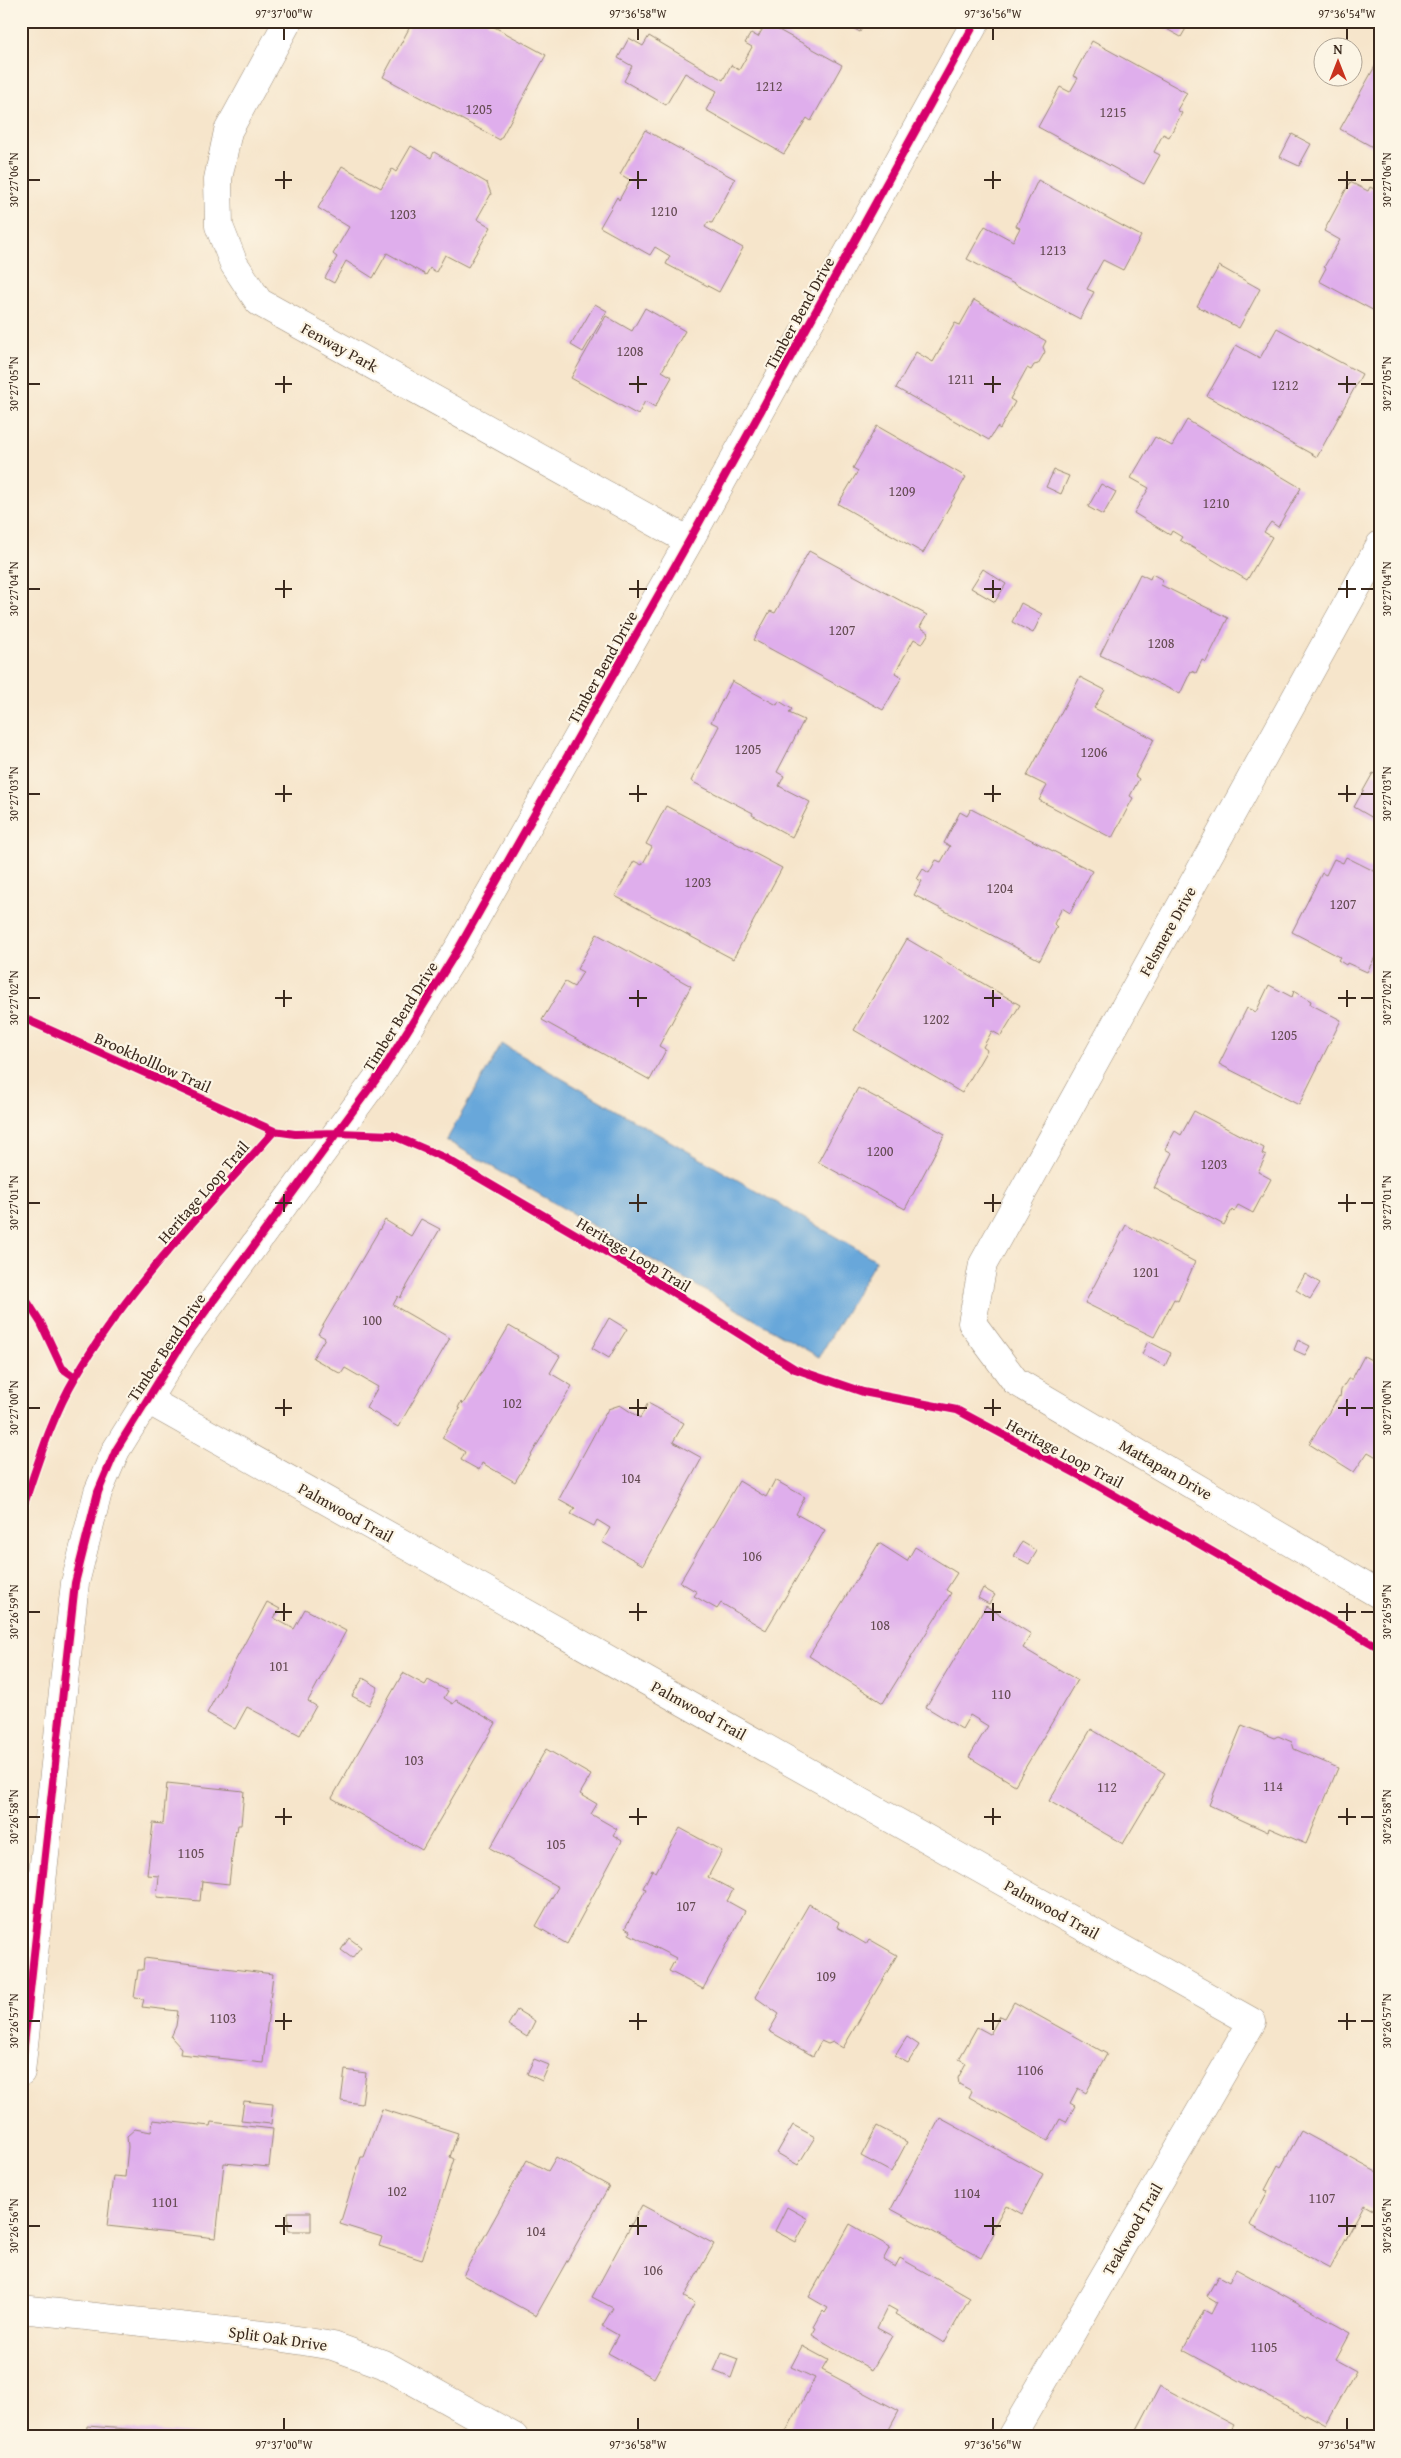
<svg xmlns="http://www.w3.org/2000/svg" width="1401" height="2458" font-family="'Gentium Book Plus',serif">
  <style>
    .water { fill: #68a7da; stroke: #52687c }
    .building { fill: #dfaeec }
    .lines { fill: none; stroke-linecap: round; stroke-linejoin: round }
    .minor-casing { stroke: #988874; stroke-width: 29 }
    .minor { stroke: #fff; stroke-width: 28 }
    .cycleway-casing { stroke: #fcf5e5; stroke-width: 11 }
    .cycleway { stroke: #d6006c; stroke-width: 8 }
    .ticks { fill: none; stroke: #3b2a1e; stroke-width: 2 }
    .labels { text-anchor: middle; stroke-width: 4.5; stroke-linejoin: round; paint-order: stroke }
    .number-label { font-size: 14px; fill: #644b52 }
    .street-label { font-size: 16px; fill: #3b2a1e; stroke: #fcf5e5 }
    .neatline { fill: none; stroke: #3b2a1e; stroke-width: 2 }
    .ticks-label { font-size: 12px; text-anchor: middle; fill: #3b2a1e }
  </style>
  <rect width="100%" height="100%" fill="#fcf5e5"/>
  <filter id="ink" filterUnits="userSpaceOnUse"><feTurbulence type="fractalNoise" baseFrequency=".02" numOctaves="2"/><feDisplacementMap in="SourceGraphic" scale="10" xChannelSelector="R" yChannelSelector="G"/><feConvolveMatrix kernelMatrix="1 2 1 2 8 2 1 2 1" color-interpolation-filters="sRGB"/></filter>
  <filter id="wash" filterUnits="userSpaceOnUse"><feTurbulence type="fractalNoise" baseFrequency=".0096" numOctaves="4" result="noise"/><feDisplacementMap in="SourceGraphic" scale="20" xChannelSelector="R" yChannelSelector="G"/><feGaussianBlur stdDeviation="1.12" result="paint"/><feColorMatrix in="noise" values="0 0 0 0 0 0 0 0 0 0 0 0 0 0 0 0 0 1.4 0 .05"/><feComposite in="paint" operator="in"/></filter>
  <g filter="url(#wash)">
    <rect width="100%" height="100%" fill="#f6e5cb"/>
    <path class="water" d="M502 1044 876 1260 819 1357 446 1140Z"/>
    <g id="blocks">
      <path class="building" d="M413 21H488L487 23 546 55 500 140 383 77Z
        M840 21H865L860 32Z
        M1152 21H1193L1190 26 1188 25 1181 37Z
        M766 23 842 65 811 121 807 118 784 154 706 110 717 91 685 73 666 105 624 81 632 66 618 58 629 38 643 46 649 36 723 80 731 65 739 70 752 47 745 43 751 33 758 37Z
        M1092 41 1187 93 1177 110 1182 113 1169 137 1163 134 1154 152 1160 155 1144 184 1038 127 1060 87 1070 92 1078 78 1073 76Z
        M1378 61 1380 62V151L1340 129Z
        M645 130 735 179 712 223 708 222 705 227 743 248 719 292 666 264 670 256 655 247 650 255 600 227 617 197 619 200 630 180 620 174Z
        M1292 134 1311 144 1299 166 1280 157Z
        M411 146 431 158 434 152 487 183 491 194 477 219 491 227 468 267 445 255 436 272 430 268 426 275 387 253 373 278 346 261 334 283 325 278 337 257 333 254 349 227 318 208 342 166 381 188 392 169 396 172Z
        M1038 180 1141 236 1123 270 1103 260 1087 289 1094 292 1080 319 967 259 985 226 1013 241 1020 228 1016 226Z
        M1350 182 1368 191 1370 187 1380 192V314L1319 281 1326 268 1324 267 1340 240 1324 231Z
        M1219 266 1260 289 1239 328 1197 306Z
        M974 300 1046 341 1043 347 1045 352 1038 364 1034 365 1031 370 1027 368 1010 399 1015 402 1000 429 997 427 989 440 896 388 916 352 933 362 955 323 960 325Z
        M595 304 607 311 583 352 571 345Z
        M645 308 685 331 662 371 672 377 655 407 645 401 638 415 571 378 606 316 632 331Z
        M1277 328 1362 374 1317 457 1207 396 1236 345 1260 358Z
        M1187 420 1301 488 1278 527 1271 522 1264 532 1272 537 1247 580 1180 540 1182 537 1172 531 1170 535 1134 513 1149 488 1131 478 1155 437 1172 446Z
        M877 426 966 477 923 553 838 504 858 471 853 468Z
        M1054 470 1069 476 1061 494 1046 487Z
        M1101 484 1116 492 1103 515 1088 507Z
        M809 551 927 615 920 627 929 633 922 644 914 639 895 673 902 677 883 710 754 640 770 611 775 613Z
        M983 569 1006 584 995 602 971 588Z
        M1140 574 1150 579 1152 574 1163 580 1161 585 1228 618 1206 662 1202 660 1196 673 1191 671 1180 694 1100 655Z
        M1021 603 1042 614 1033 633 1012 622Z
        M1080 677 1105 690 1094 708 1154 739 1135 776 1139 779 1130 796 1133 798 1112 838 1039 800 1047 786 1027 776Z
        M732 681 777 705 779 701 792 709 789 713 804 720 777 772 784 776 779 786 810 802 792 837 752 815 753 813 691 781 719 726 711 722Z
        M1373 773 1380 776V822L1354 807Z
        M666 806 782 868 733 959 615 896 634 861 642 865 652 847 646 844Z
        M971 809 1092 871 1070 913 1062 908 1054 924 1057 927 1040 960 914 895 922 881 917 879 923 869 929 873 936 860 941 862 950 846 944 843 960 812 967 816Z
        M1346 857 1380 874V948L1367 972 1347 963 1346 965 1338 960 1340 957 1292 932 1322 873 1326 875 1334 859 1343 863Z
        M597 934 691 986 659 1046 666 1050 650 1080 542 1020 565 982 574 987 583 972 577 969Z
        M907 939 1020 1005 1001 1036 992 1031 983 1047 987 1050 962 1093 854 1030Z
        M1269 985 1292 997 1294 991 1311 1001 1310 1004 1341 1020 1299 1105 1219 1064 1247 1008 1256 1012Z
        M858 1088 945 1134 905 1209 818 1162Z
        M1194 1111 1264 1148 1262 1154 1266 1156 1258 1172 1271 1179 1253 1213 1238 1205 1234 1212 1232 1210 1224 1225 1154 1188 1172 1153 1165 1149 1175 1131 1181 1135Z
        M421 1219 440 1229 400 1298 398 1296 393 1305 450 1338 398 1427 366 1408 378 1387 345 1368 341 1374 313 1358 325 1338 318 1334 385 1220 411 1236Z
        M1126 1225 1195 1262 1178 1301 1174 1299 1154 1337 1085 1303Z
        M1305 1274 1320 1283 1310 1299 1296 1290Z
        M609 1318 627 1329 609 1358 592 1348Z
        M509 1326 560 1356 550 1373 572 1386 515 1482 482 1463 479 1470 461 1460 465 1452 442 1438 460 1409 458 1408 461 1402 463 1404Z
        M1298 1340 1310 1346 1305 1355 1294 1350Z
        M1148 1341 1171 1353 1165 1366 1142 1354Z
        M1364 1356 1380 1365V1459L1368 1452 1354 1472 1309 1444 1339 1396 1340 1397 1341 1390 1348 1379H1352Z
        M648 1403 684 1423 673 1442 702 1458 643 1565 602 1542 610 1528 597 1520 594 1526 571 1514 575 1508 559 1499 608 1409 620 1405 640 1418Z
        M775 1480 805 1497 796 1514 825 1530 766 1630 721 1603 717 1609 694 1596 697 1592 680 1582 739 1481 766 1497Z
        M1022 1542 1037 1551 1029 1564 1014 1556Z
        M879 1543 907 1561 915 1547 957 1573 946 1590 951 1593 883 1703 809 1656Z
        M983 1588 995 1595 989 1604 978 1598Z
        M267 1602 280 1609 274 1618 294 1629 305 1609 346 1631 308 1701 316 1706 300 1735 247 1707 235 1729 207 1713Z
        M986 1606 1031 1634 1023 1648 1077 1680 1015 1785 969 1757 988 1726 970 1715 962 1729 926 1707Z
        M403 1673 425 1685 428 1680 448 1691 444 1698 453 1704 456 1700 496 1723 422 1850 332 1798Z
        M363 1678 378 1687 369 1705 352 1696Z
        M1242 1725 1274 1738 1278 1736 1292 1742 1294 1749 1338 1768 1306 1844 1269 1828 1268 1832 1209 1805Z
        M1091 1729 1165 1773 1123 1844 1049 1801Z
        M546 1749 591 1775 580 1794 597 1804 591 1814 617 1829 613 1835 622 1841 567 1944 536 1926 558 1887 490 1848Z
        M167 1783 244 1791 241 1825H238L237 1831 235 1830 229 1884 202 1881 200 1901 157 1897 159 1876 147 1875 153 1823 163 1824Z
        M680 1828 722 1851 708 1877 733 1890 727 1901 745 1911 703 1989 669 1971 676 1958 629 1934 630 1931 625 1928 646 1889 643 1888 652 1870 656 1872Z
        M809 1904 839 1922 837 1927 866 1944 869 1939 897 1955 843 2048 833 2042 828 2044 821 2041 813 2056 769 2031 779 2014 755 1997Z
        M349 1938 361 1947 352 1958 341 1950Z
        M144 1958 273 1974 263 2063 180 2054 181 2048 171 2037 176 2026 178 2011 142 2007 144 1999 134 1998 138 1970H143Z
        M1014 2002 1107 2054 1086 2093 1078 2088 1070 2103 1075 2106 1066 2122 1060 2119 1048 2141 969 2097 972 2091 959 2084 958 2078 966 2063 959 2059 977 2027 990 2034 1000 2016 1005 2018Z
        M517 2010 535 2021 527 2037 508 2025Z
        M907 2037 919 2045 908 2063 895 2056Z
        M534 2059 549 2065 542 2081 527 2074Z
        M345 2070 366 2073 362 2104 341 2101Z
        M244 2101 273 2104 271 2124 241 2121Z
        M382 2109 458 2133 450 2157 454 2159 422 2260 379 2246 382 2237 340 2224 361 2157H364Z
        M940 2118 1043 2174 1022 2214 1006 2205 991 2232 994 2233 981 2258 891 2209Z
        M153 2120 210 2126 211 2122 273 2129 269 2167 224 2163 216 2238 107 2226 113 2176 125 2177 128 2147 127 2136 135 2129 151 2132Z
        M793 2125 815 2137 798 2165 777 2153Z
        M877 2126 907 2142 891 2172 861 2156Z
        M1301 2131 1380 2174V2214L1364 2205 1330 2268 1250 2225 1268 2191 1265 2190 1278 2165 1281 2167Z
        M556 2157 609 2186 536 2316 463 2275 527 2160 548 2171Z
        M642 2205 714 2244 684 2297 695 2303 654 2378 608 2353 618 2335 602 2326 613 2308 592 2297Z
        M787 2207 808 2219 796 2242 775 2231Z
        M288 2212H311V2231H288Z
        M850 2224 890 2247 883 2260 895 2267 900 2258 970 2298 944 2343 895 2314 897 2311 888 2306 877 2328 892 2336 872 2370 812 2335 816 2328 814 2327 823 2311 825 2313 828 2308 809 2297Z
        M1236 2269 1351 2332 1336 2360 1356 2371 1326 2425 1306 2414 1304 2416 1183 2350 1204 2310 1211 2314 1217 2302 1207 2296 1218 2276 1229 2282Z
        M802 2346 828 2360 822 2370 899 2411 885 2437H783L815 2378 791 2367Z
        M722 2353 738 2359 731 2378 714 2371Z
        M1160 2386 1234 2425 1230 2432 1239 2437H1133Z
        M87 2426 207 2435V2437H86Z"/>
    </g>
  </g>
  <g filter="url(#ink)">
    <use href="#blocks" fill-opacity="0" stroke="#988874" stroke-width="1"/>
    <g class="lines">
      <defs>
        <path id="minor" d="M288 21 228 131 218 179 219 226 234 264 259 302 689 541
          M1380 545 983 1264 972 1323 1015 1381 1380 1595
          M146 1399 1252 2022 1011 2437
          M21 2072 75 1583 98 1492 116 1450 183 1342 383 1070 460 946 689 541 976 21
          M21 2309 272 2336 333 2346 383 2364 514 2437"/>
      </defs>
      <use href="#minor" class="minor-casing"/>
      <use href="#minor" class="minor"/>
      <defs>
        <path id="cycleway" d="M21 1017 274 1131 295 1134 338 1133 392 1135 445 1158 639 1271 795 1369 863 1392 957 1410 1088 1480 1380 1648
          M21 1292 41 1323 62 1368 75 1377
          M21 1513C37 1466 51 1418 76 1376 128 1287 206 1209 274 1131
          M21 2072 75 1583 98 1492 116 1450 183 1342 383 1070 460 946 689 541 976 21"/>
      </defs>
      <use href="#cycleway" class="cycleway-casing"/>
      <use href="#cycleway" class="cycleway"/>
    </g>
  </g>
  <path class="ticks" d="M284 28V40M638 28V40M993 28V40M1347 28V40M284 171V189M638 171V189M993 171V189M1347 171V189M28 180H40M275 180H292M629 180H647M984 180H1001M1338 180H1356M1361 180H1374M284 376V393M638 376V393M993 376V393M1347 376V393M28 384H40M275 384H292M629 384H647M984 384H1001M1338 384H1356M1361 384H1374M284 580V598M638 580V598M993 580V598M1347 580V598M28 589H40M275 589H292M629 589H647M984 589H1001M1338 589H1356M1361 589H1374M284 785V802M638 785V802M993 785V802M1347 785V802M28 794H40M275 794H292M629 794H647M984 794H1001M1338 794H1356M1361 794H1374M284 990V1007M638 990V1007M993 990V1007M1347 990V1007M28 998H40M275 998H292M629 998H647M984 998H1001M1338 998H1356M1361 998H1374M284 1194V1212M638 1194V1212M993 1194V1212M1347 1194V1212M28 1203H40M275 1203H292M629 1203H647M984 1203H1001M1338 1203H1356M1361 1203H1374M284 1399V1416M638 1399V1416M993 1399V1416M1347 1399V1416M28 1408H40M275 1408H292M629 1408H647M984 1408H1001M1338 1408H1356M1361 1408H1374M284 1603V1621M638 1603V1621M993 1603V1621M1347 1603V1621M28 1612H40M275 1612H292M629 1612H647M984 1612H1001M1338 1612H1356M1361 1612H1374M284 1808V1825M638 1808V1825M993 1808V1825M1347 1808V1825M28 1817H40M275 1817H292M629 1817H647M984 1817H1001M1338 1817H1356M1361 1817H1374M284 2013V2030M638 2013V2030M993 2013V2030M1347 2013V2030M28 2021H40M275 2021H292M629 2021H647M984 2021H1001M1338 2021H1356M1361 2021H1374M284 2217V2235M638 2217V2235M993 2217V2235M1347 2217V2235M28 2226H40M275 2226H292M629 2226H647M984 2226H1001M1338 2226H1356M1361 2226H1374M284 2418V2430M638 2418V2430M993 2418V2430M1347 2418V2430"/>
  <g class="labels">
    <g class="number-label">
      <text x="769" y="91">1212</text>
      <text x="479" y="114">1205</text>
      <text x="1113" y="117">1215</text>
      <text x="664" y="216">1210</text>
      <text x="403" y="219">1203</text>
      <text x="1053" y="255">1213</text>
      <text x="630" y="356">1208</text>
      <text x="961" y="384">1211</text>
      <text x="1285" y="390">1212</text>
      <text x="902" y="496">1209</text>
      <text x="1216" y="508">1210</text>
      <text x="842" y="635">1207</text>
      <text x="1161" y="648">1208</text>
      <text x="748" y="754">1205</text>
      <text x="1094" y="757">1206</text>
      <text x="698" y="887">1203</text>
      <text x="1000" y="893">1204</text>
      <text x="1343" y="909">1207</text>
      <text x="936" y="1024">1202</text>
      <text x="1284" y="1040">1205</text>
      <text x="880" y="1156">1200</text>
      <text x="1214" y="1169">1203</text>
      <text x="1146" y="1277">1201</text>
      <text x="372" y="1325">100</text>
      <text x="512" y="1408">102</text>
      <text x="631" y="1483">104</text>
      <text x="752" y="1561">106</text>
      <text x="880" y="1630">108</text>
      <text x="279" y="1671">101</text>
      <text x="1001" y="1699">110</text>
      <text x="414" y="1765">103</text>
      <text x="1273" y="1791">114</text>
      <text x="1107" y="1792">112</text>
      <text x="556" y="1849">105</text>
      <text x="191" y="1858">1105</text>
      <text x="686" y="1911">107</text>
      <text x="826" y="1981">109</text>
      <text x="223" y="2023">1103</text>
      <text x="1030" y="2075">1106</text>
      <text x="397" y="2196">102</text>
      <text x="967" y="2198">1104</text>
      <text x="1322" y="2203">1107</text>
      <text x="165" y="2207">1101</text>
      <text x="536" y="2236">104</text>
      <text x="653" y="2275">106</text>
      <text x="1264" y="2352">1105</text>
    </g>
    <g class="street-label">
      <text transform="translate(799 313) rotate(-61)" y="6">Timber Bend Drive</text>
      <text transform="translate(340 347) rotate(29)" y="6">Fenway Park</text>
      <text transform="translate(602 667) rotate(-61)" y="6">Timber Bend Drive</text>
      <text transform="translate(1167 931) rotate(-61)" y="6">Felsmere Drive</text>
      <text transform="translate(400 1016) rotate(-58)" y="6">Timber Bend Drive</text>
      <text transform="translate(153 1062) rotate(24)" y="6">Brookholllow Trail</text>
      <text transform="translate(203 1192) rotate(-49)" y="6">Heritage Loop Trail</text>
      <text transform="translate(634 1254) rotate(31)" y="6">Heritage Loop Trail</text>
      <text transform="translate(166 1347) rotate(-56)" y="6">Timber Bend Drive</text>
      <text transform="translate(1065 1453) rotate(28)" y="6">Heritage Loop Trail</text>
      <text transform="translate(1166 1469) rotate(30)" y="6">Mattapan Drive</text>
      <text transform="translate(346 1512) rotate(29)" y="6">Palmwood Trail</text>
      <text transform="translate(699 1710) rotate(29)" y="6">Palmwood Trail</text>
      <text transform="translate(1052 1909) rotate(29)" y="6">Palmwood Trail</text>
      <text transform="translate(1132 2229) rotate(-60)" y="6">Teakwood Trail</text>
      <text transform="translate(278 2338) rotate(8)" y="6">Split Oak Drive</text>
    </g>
  </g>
  <rect width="1401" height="2458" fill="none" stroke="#fcf5e5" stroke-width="55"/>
  <g transform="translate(1338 62)"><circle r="24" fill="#fcf5e5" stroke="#afa495"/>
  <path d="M0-4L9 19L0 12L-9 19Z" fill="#c8321e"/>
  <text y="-8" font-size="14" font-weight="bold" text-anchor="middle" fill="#3b2a1e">N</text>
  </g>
  <rect x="28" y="28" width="1346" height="2402" class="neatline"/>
  <g class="ticks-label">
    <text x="284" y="18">97°37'00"W</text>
    <text x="638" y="18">97°36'58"W</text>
    <text x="993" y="18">97°36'56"W</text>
    <text x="1347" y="18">97°36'54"W</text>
    <text transform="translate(14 180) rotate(-90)" y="4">30°27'06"N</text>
    <text transform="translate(1387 180) rotate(-90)" y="4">30°27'06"N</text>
    <text transform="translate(14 384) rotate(-90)" y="4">30°27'05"N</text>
    <text transform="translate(1387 384) rotate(-90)" y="4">30°27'05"N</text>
    <text transform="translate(14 589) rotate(-90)" y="4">30°27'04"N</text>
    <text transform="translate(1387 589) rotate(-90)" y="4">30°27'04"N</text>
    <text transform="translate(14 794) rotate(-90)" y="4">30°27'03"N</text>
    <text transform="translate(1387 794) rotate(-90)" y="4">30°27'03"N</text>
    <text transform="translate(14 998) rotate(-90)" y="4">30°27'02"N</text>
    <text transform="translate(1387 998) rotate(-90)" y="4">30°27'02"N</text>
    <text transform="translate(14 1203) rotate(-90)" y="4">30°27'01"N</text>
    <text transform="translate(1387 1203) rotate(-90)" y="4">30°27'01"N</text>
    <text transform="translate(14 1408) rotate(-90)" y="4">30°27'00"N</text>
    <text transform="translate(1387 1408) rotate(-90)" y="4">30°27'00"N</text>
    <text transform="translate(14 1612) rotate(-90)" y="4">30°26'59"N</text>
    <text transform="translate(1387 1612) rotate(-90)" y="4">30°26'59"N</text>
    <text transform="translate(14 1817) rotate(-90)" y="4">30°26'58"N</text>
    <text transform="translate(1387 1817) rotate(-90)" y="4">30°26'58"N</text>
    <text transform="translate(14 2021) rotate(-90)" y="4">30°26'57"N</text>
    <text transform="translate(1387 2021) rotate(-90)" y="4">30°26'57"N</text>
    <text transform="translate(14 2226) rotate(-90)" y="4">30°26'56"N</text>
    <text transform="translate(1387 2226) rotate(-90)" y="4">30°26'56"N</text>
    <text x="284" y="2449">97°37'00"W</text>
    <text x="638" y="2449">97°36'58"W</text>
    <text x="993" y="2449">97°36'56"W</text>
    <text x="1347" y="2449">97°36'54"W</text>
  </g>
</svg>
